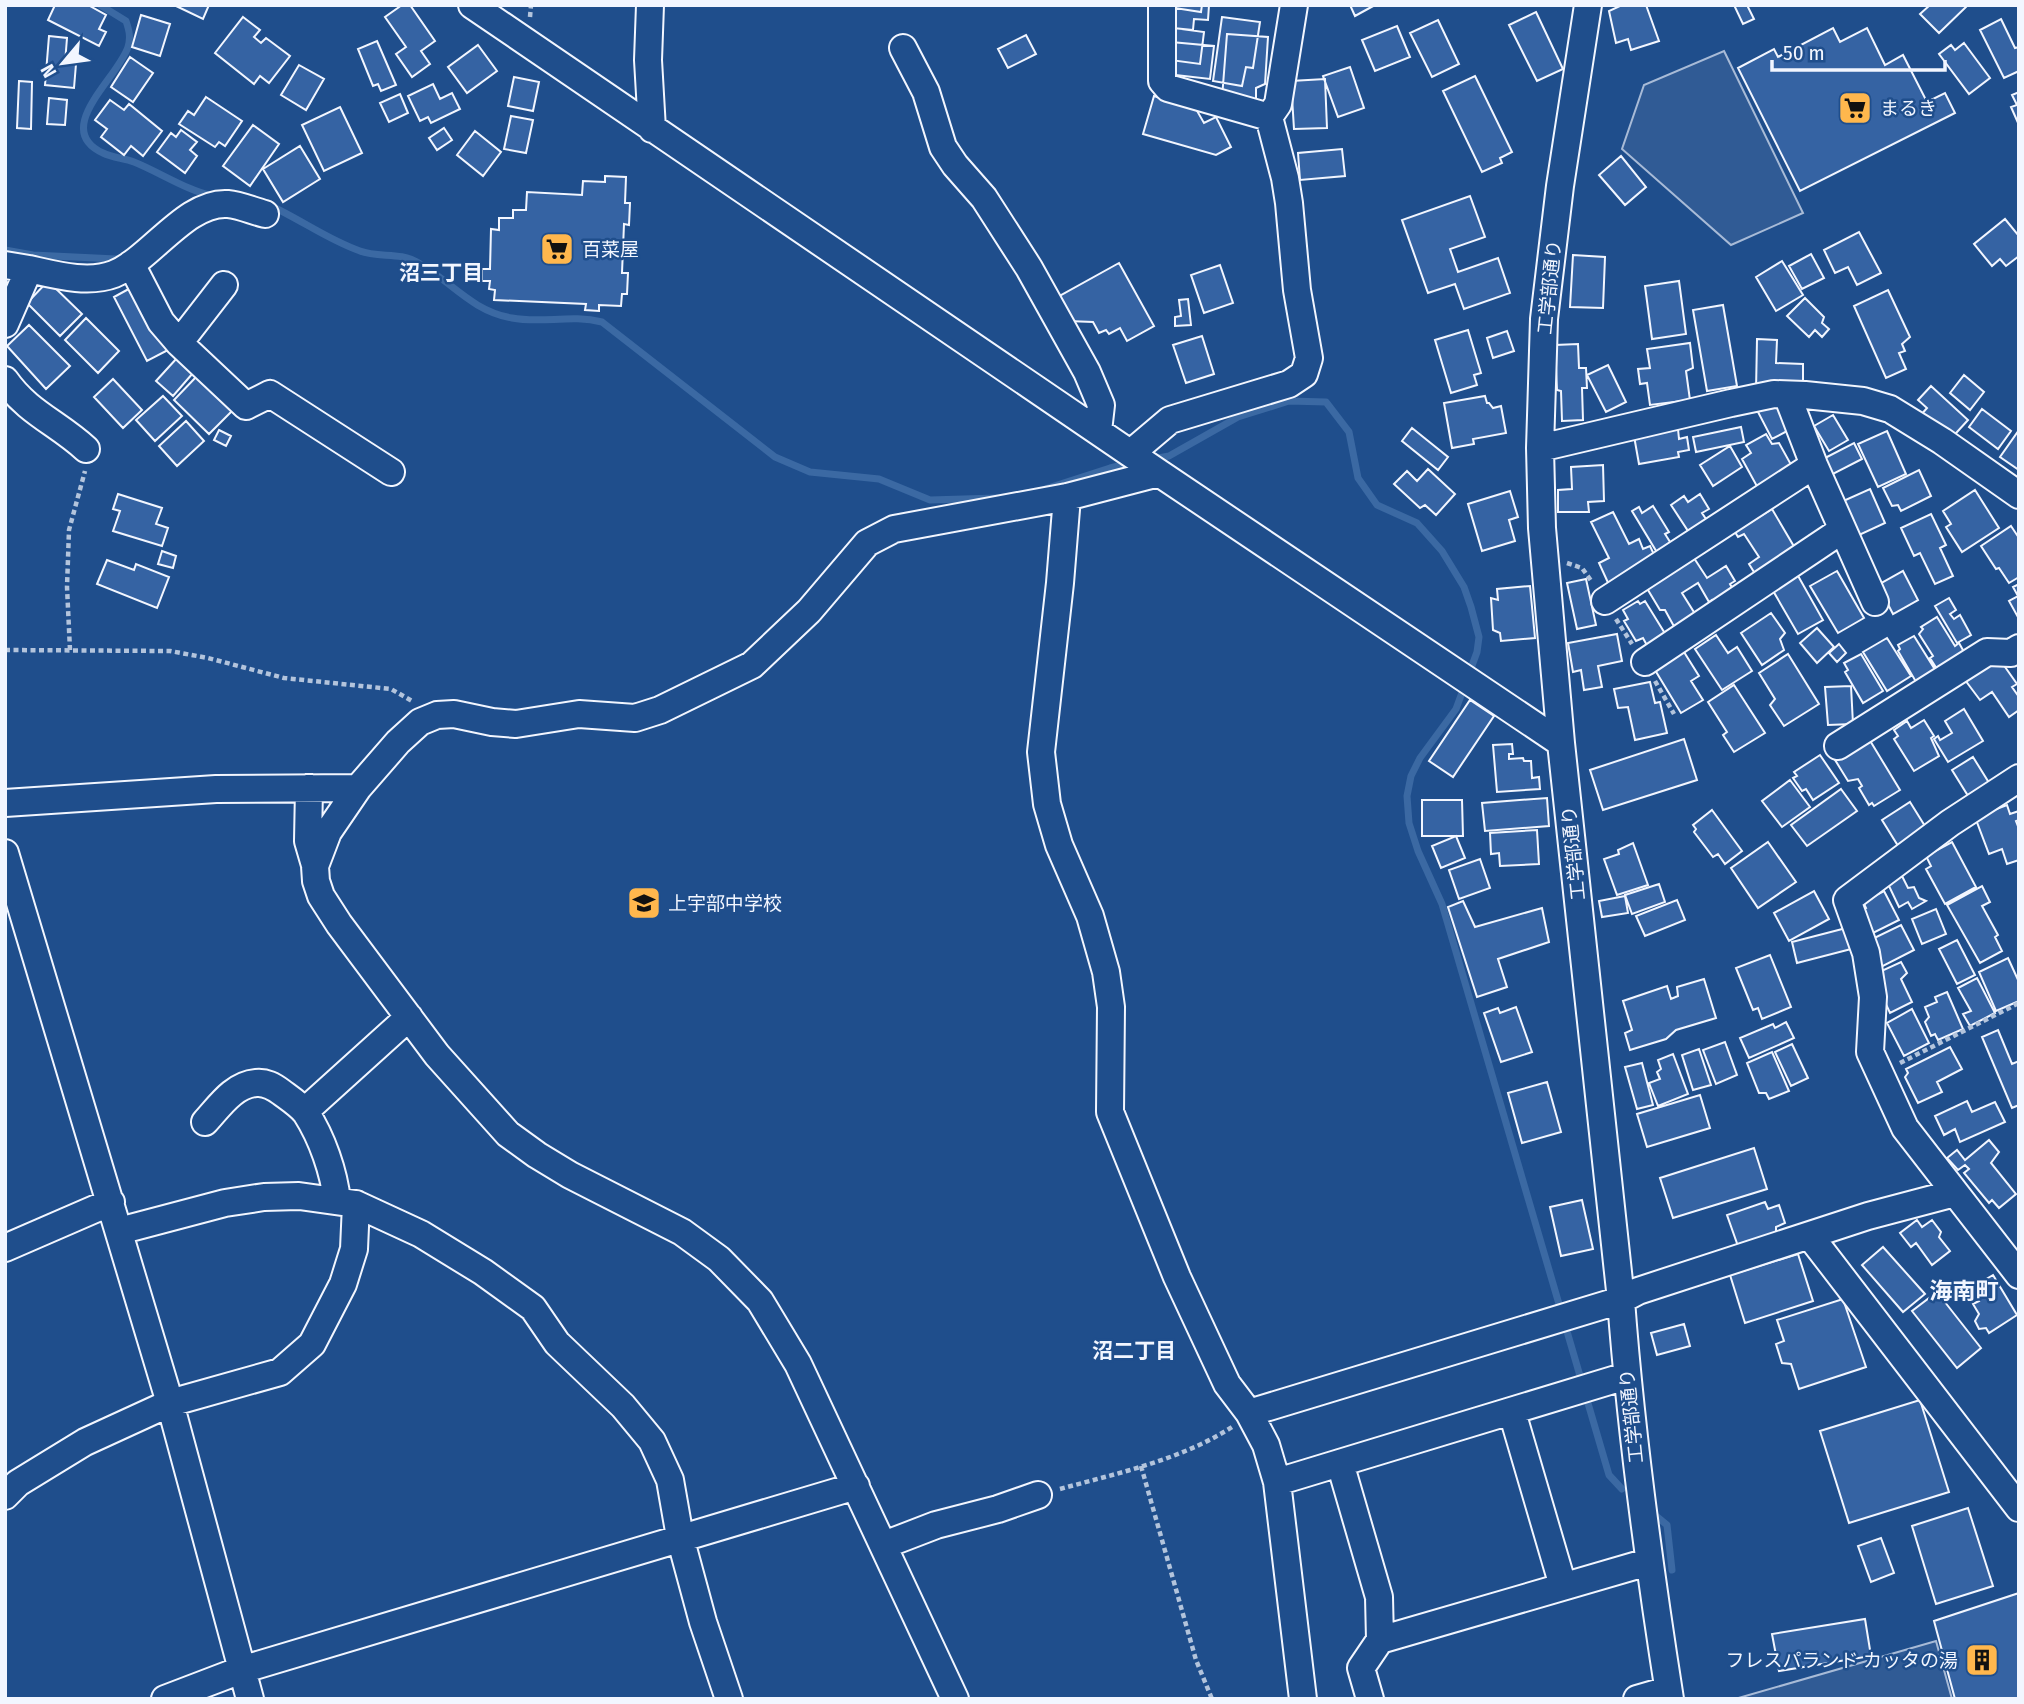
<svg xmlns="http://www.w3.org/2000/svg" width="2024" height="1704" font-family="'Fira Sans Condensed','Noto Sans JP',sans-serif">
  <style>
    .parking { fill: #305b95; stroke: #a8bbd7; stroke-width: 2 }
    .lines { fill: none; stroke-linecap: round; stroke-linejoin: round }
    .stream { stroke: #3b69a3; stroke-width: 7 }
    .building { fill: #3563a3; stroke: #f2f6ff; stroke-width: 2 }
    .minor-casing { stroke: #f2f6ff; stroke-width: 30 }
    .path { stroke: #b3c4dc; stroke-width: 4.5; stroke-dasharray: 5 3.5; stroke-linecap: butt }
    .minor { stroke: #1f4e8c; stroke-width: 26 }
    .labels { text-anchor: middle; stroke-width: 5; stroke-linejoin: round; paint-order: stroke }
    .poi-label { font-size: 19px; fill: #f2f6ff; stroke: #1f4e8c; text-anchor: start }
    .street-label { font-size: 19px; fill: #f2f6ff; stroke: #1f4e8c }
    .neighbourhood-label { font-size: 21px; font-weight: bold; fill: #f2f6ff; stroke: #1f4e8c }
    .quarter-label { font-size: 23px; font-weight: bold; fill: #f2f6ff; stroke: #1f4e8c }
  </style>
  <rect width="100%" height="100%" fill="#1f4e8c"/>
  <path class="parking" d="M1724 51 1803 213 1731 245 1622 149 1644 85Z
    M1936 1641 1952 1699H1735Z"/>
  <g class="lines">
    <path class="stream" d="M100 5 126 21C129 30 131 37 128 47 118 78 51 129 103 153 113 158 124 158 134 162 159 172 188 191 213 196
      M269 205C300 219 328 240 360 251 378 258 400 252 417 262 450 280 471 311 512 318 542 324 571 314 602 322L775 457 810 472 879 479 930 500 996 498
      M5 250 33 255 116 259 123 257
      M1153 459 1169 456 1238 417 1289 401 1326 402 1349 432 1358 478 1377 505 1417 523 1442 551 1464 587 1471 607 1479 637 1477 652 1456 709 1420 758 1411 776 1407 796 1409 823 1418 851 1442 904 1609 1475 1622 1489
      M1045 489 1110 468 1131 463
      M1656 1516 1667 1525 1672 1570"/>
  </g>
  <path class="building" d="M55 5H88L106 15 99 29 106 32 99 46 48 20Z
    M174 5H209L203 19Z
    M402 5H410L435 41 421 51 430 64 412 77 396 54 406 47 385 17Z
    M1168 5H1202L1201 12 1168 7Z
    M1175 5H1209L1208 20 1194 19 1193 30 1173 28Z
    M1350 5H1375L1355 16Z
    M1622 5H1646L1659 41 1631 50 1628 39 1616 43 1609 11Z
    M1734 5H1747L1754 19 1743 24Z
    M1930 5H1968L1939 33 1920 14Z
    M1536 12 1563 69 1537 81 1509 25Z
    M141 15 170 24 160 56 132 47Z
    M243 17 260 30 254 37 261 43 266 38 290 56 269 83 260 76 254 84 215 53Z
    M1222 17 1260 22 1253 68 1246 67 1242 86 1213 81Z
    M2001 19 2015 48 2019 47V71L2004 78 1980 30Z
    M1438 20 1459 64 1432 77 1410 33Z
    M1397 26 1410 57 1375 71 1362 40Z
    M1174 28 1204 32 1200 64 1170 60Z
    M1833 28 1840 42 1867 28 1885 65 1903 55 1927 102 1945 93 1955 113 1800 191 1738 68 1774 49 1778 57Z
    M1227 34 1268 37 1265 84 1256 88V100L1222 98Z
    M1026 35 1036 54 1008 68 998 49Z
    M49 36 67 38 65 63 76 64 74 88 45 85Z
    M377 41 396 85 381 91 378 84 373 86 358 49Z
    M1171 42 1214 46 1210 79 1167 74Z
    M1964 43 1990 78 1969 94 1939 54 1951 45 1955 50Z
    M478 45 497 71 467 93 448 67Z
    M130 57 153 73 133 102 111 87Z
    M299 65 324 79 306 110 281 95Z
    M1350 67 1364 108 1338 117 1323 76Z
    M1475 76 1512 152 1500 158 1502 163 1482 172 1443 91Z
    M514 77 539 82 533 111 508 106Z
    M1325 79 1327 128 1294 129 1291 81Z
    M19 81 32 82 31 129 17 128Z
    M433 84 440 99 452 93 460 109 431 123 428 117 420 121 408 96Z
    M2019 92V125L2011 107 2017 105 2012 95Z
    M400 94 408 113 389 122 380 103Z
    M1154 96 1196 109 1204 123 1216 117 1231 147 1216 155 1143 134Z
    M206 97 242 121 225 146 219 142 215 147 179 124 188 111 194 115Z
    M49 98 67 100 65 125 47 124Z
    M110 100 124 110 129 104 162 131 143 156 131 146 124 155 101 137 107 129 95 120Z
    M340 107 362 153 324 171 302 125Z
    M511 116 533 120 526 153 504 149Z
    M253 125 279 144 250 186 223 166Z
    M444 128 452 140 437 150 429 138Z
    M181 130 197 142 190 150 197 156 185 173 157 152 171 133 176 137Z
    M475 131 501 152 483 176 457 155Z
    M300 146 320 179 283 202 263 169Z
    M1342 149 1345 176 1300 180 1298 153Z
    M1621 156 1646 187 1625 205 1599 175Z
    M605 176 626 177 625 203H630L629 225 624 224 622 273H628L627 294H622L621 306 599 305V311L585 310 586 304 494 300 495 290 489 289 490 281H482V269H490L491 229 499 230V218H513V210H526L527 192 582 195 583 181 605 182Z
    M1470 196 1485 237 1450 249 1458 272 1498 258 1510 293 1464 309 1455 284 1428 293 1402 220Z
    M2005 219 2019 236V256L2006 266 2000 259 1992 266 1974 244Z
    M1859 232 1881 273 1857 285 1848 267 1835 273 1824 250Z
    M1811 254 1824 278 1802 289 1789 266Z
    M1573 255 1605 257 1603 308 1570 307Z
    M1782 261 1803 295 1776 311 1756 277Z
    M1119 263 1154 326 1127 341 1120 328 1109 334 1106 330 1099 333 1093 322 1068 321 1056 298Z
    M1220 265 1233 303 1204 313 1191 275Z
    M48 281 82 314 60 336 27 303Z
    M1679 281 1686 334 1652 339 1645 286Z
    M136 285 168 350 147 361 114 297Z
    M1888 290 1910 337 1902 344 1905 351 1899 353 1906 369 1886 378 1854 306Z
    M1805 298 1824 317 1822 323 1829 329 1822 337 1815 330 1809 337 1787 316Z
    M1188 299 1191 325 1175 326V317L1181 316 1179 300Z
    M1723 305 1737 386 1707 391 1693 310Z
    M86 318 119 351 98 373 65 340Z
    M29 325 70 366 46 389 7 346Z
    M1468 330 1481 373 1474 375 1477 385 1451 393 1435 340Z
    M1507 331 1514 351 1493 358 1487 338Z
    M1202 336 1214 374 1186 383 1173 345Z
    M1757 339 1777 340 1776 363 1803 364V393L1756 391Z
    M1690 343 1693 368 1686 371 1690 400 1650 405 1647 383 1640 384 1638 369 1650 368 1647 349Z
    M1578 344 1579 368H1586L1587 388H1582L1583 420 1562 421 1561 391 1557 390 1555 345Z
    M177 358 193 373 173 396 156 381Z
    M1608 365 1626 402 1606 412 1587 375Z
    M1964 375 1984 392 1970 410 1950 393Z
    M197 376 233 410 209 434 174 400Z
    M113 379 142 410 123 428 94 397Z
    M1931 386 1968 420 1947 443 1920 416 1927 408 1918 400Z
    M163 396 182 416 155 441 136 420Z
    M1485 396 1487 403H1489L1493 408 1501 406 1506 433 1473 439 1474 444 1452 448 1444 403Z
    M1775 403 1789 430 1772 439 1758 412Z
    M1982 409 2011 431 1998 449 1969 427Z
    M1833 415 1848 440 1829 451 1814 426Z
    M186 421 204 441 177 466 159 446Z
    M1741 427 1744 442 1696 452 1693 437Z
    M1412 428 1448 457 1438 470 1402 441Z
    M1678 429 1679 439 1687 437 1689 450 1678 452 1679 457 1639 464 1634 436Z
    M219 430 231 436 226 446 214 440Z
    M2019 430V470L2000 457Z
    M1887 431 1906 474 1878 487 1858 444Z
    M1766 434 1772 444 1779 443 1794 470 1759 490 1742 459 1751 453 1746 445Z
    M1854 443 1862 459 1831 475 1823 459Z
    M1730 446 1742 467 1713 486 1700 465Z
    M1603 465 1604 501 1588 502 1589 512H1558V490L1572 489 1571 467Z
    M1428 469 1455 494 1436 515 1425 505 1420 508 1394 484 1407 471 1417 481Z
    M1919 470 1931 496 1901 511 1898 505 1892 506 1883 488Z
    M1870 489 1885 523 1857 536 1841 502Z
    M1975 490 1999 528 1962 552 1946 527 1951 524 1943 511Z
    M1510 491 1518 517 1509 520 1515 541 1482 551 1468 504Z
    M118 494 162 508 156 524 168 528 162 546 113 531 120 511 113 509Z
    M1700 494 1709 509 1702 513 1710 525 1692 537 1671 505 1684 496 1688 502Z
    M1653 506 1669 532 1665 534 1672 545 1658 554 1632 511 1639 507 1642 513Z
    M1772 509 1799 555 1759 580 1749 564 1759 557 1744 534 1738 537 1735 532Z
    M1613 512 1629 544 1639 539 1643 549 1650 546 1657 561 1610 587 1599 563 1609 558 1591 522Z
    M1931 514 1946 545 1940 548 1953 576 1935 584 1920 553 1914 556 1901 528Z
    M2011 526 2019 538V577L2009 583 1999 568 1996 569 1981 546Z
    M162 551 176 556 173 568 158 564Z
    M1692 555 1707 578 1726 566 1735 581 1730 584 1735 593 1715 605 1712 600 1709 602 1698 583 1682 593 1697 617 1676 630 1665 610H1660L1645 585Z
    M107 560 134 570 136 564 169 577 157 608 97 584Z
    M1837 571 1864 618 1838 633 1810 586Z
    M1903 571 1918 600 1893 614 1878 585Z
    M1797 574 1823 620 1798 634 1772 589Z
    M1586 579 1596 625 1577 629 1567 583Z
    M2019 584V619L2009 601 2018 596 2013 587Z
    M1530 586 1535 638 1501 641 1500 633 1493 630 1491 598 1498 600 1497 589Z
    M1949 598 1956 610 1950 614 1954 619 1960 615 1971 635 1957 643 1935 606Z
    M1638 601 1640 604 1645 601 1669 640 1650 651 1643 638 1636 641 1624 621 1628 619 1623 610Z
    M1771 613 1785 633 1780 639 1784 650 1762 665 1741 633Z
    M1937 617 1955 646 1959 643 1968 659 1937 669 1930 658 1933 656 1919 634 1923 629 1921 627Z
    M1817 628 1834 647 1817 663 1800 643Z
    M1617 634 1622 661 1598 666 1602 687 1584 690 1581 670 1573 672 1568 643Z
    M1716 635 1728 653 1737 647 1752 671 1722 690 1695 649Z
    M1914 636 1939 676 1919 687 1898 651 1900 649 1898 645Z
    M1887 638 1911 676 1887 691 1863 652Z
    M1839 644 1846 653 1837 662 1829 653Z
    M1684 652 1699 676 1691 681 1703 700 1681 713 1655 670Z
    M1788 654 1819 704 1784 726 1770 705 1775 699 1759 673Z
    M1861 654 1883 691 1863 703 1845 672 1848 670 1844 663Z
    M1998 657 2017 684 2012 687 2019 697V710L2009 717 1992 692 1980 700 1965 680Z
    M1650 682 1655 703 1660 702 1667 733 1635 740 1628 707 1618 708 1614 689Z
    M1734 685 1765 733 1734 752 1723 735 1727 732 1708 702Z
    M1851 686 1853 724 1828 725 1825 687Z
    M1470 700 1494 716 1453 777 1429 761Z
    M1964 709 1983 741 1948 762 1934 739 1938 736 1940 740 1952 733 1945 721Z
    M1924 720 1934 736 1931 738 1939 756 1914 771 1894 739 1898 736 1894 730 1907 721 1911 728Z
    M1866 734 1900 790 1874 806 1872 803 1869 805 1859 788 1862 786 1858 779 1848 781 1832 755Z
    M1684 739 1697 780 1603 810 1590 770Z
    M1512 744 1513 754H1509V759L1523 758 1524 761H1531L1532 778 1539 777 1540 789 1497 792 1493 745Z
    M1820 755 1839 783 1813 800 1806 789 1802 791 1793 778 1797 776 1794 772Z
    M1973 757 1991 786 1970 799 1952 770Z
    M1790 780 1810 807 1782 827 1762 801Z
    M1841 789 1857 811 1807 846 1791 825Z
    M1547 798 1549 826 1485 831 1482 803Z
    M1422 800H1462L1463 836H1422Z
    M1910 802 1928 831 1900 849 1882 820Z
    M2007 805 2010 814 2019 811V820L2016 821 2019 829V860L2007 864 2002 849 1989 854 1975 817Z
    M1712 810 1742 851 1725 864 1718 854 1713 857 1694 832 1696 829 1693 825Z
    M1537 830 1539 864 1500 866 1499 853 1491 854 1490 833Z
    M1456 836 1465 858 1441 868 1432 846Z
    M1768 842 1796 882 1758 908 1731 868Z
    M1952 842 1976 887 1945 904 1926 869 1931 866 1926 856Z
    M1633 843 1648 885 1617 895 1604 859 1619 854 1618 850Z
    M1480 859 1490 888 1459 899 1449 870Z
    M1902 876 1908 888 1914 887 1919 898 1926 901 1912 909 1908 902 1899 907 1888 884Z
    M1659 884 1665 902 1632 914 1625 895Z
    M1982 886 1990 902 1982 906 1998 935 1995 937 2002 951 1980 963 1947 905Z
    M1814 891 1829 919 1789 941 1774 913Z
    M1884 891 1899 920 1869 935 1857 912 1866 908 1863 902Z
    M1625 896 1628 913 1602 917 1599 901Z
    M1677 900 1685 920 1645 936 1636 916Z
    M1463 901 1475 927 1542 908 1549 942 1498 959 1507 987 1477 997 1448 907Z
    M1936 909 1946 934 1922 944 1912 919Z
    M1901 925 1914 950 1881 967 1868 941Z
    M1850 927 1855 948 1797 963 1792 942Z
    M1957 940 1975 975 1957 984 1939 949Z
    M1770 955 1791 1007 1762 1019 1758 1008 1753 1010 1736 968Z
    M2008 958 2019 982V1001L1996 1011 1979 972Z
    M1901 962 1907 973 1901 979 1912 1002 1890 1013 1878 987 1877 973Z
    M1977 978 1995 1013 1970 1026 1963 1014 1971 1011 1958 988Z
    M1704 979 1716 1018 1676 1030 1666 1039 1630 1050 1625 1033 1632 1030 1623 1001 1667 986 1671 999 1678 996 1677 987Z
    M1947 992 1963 1029 1938 1040 1935 1034 1931 1036 1925 1022 1929 1017 1925 1007 1937 1002 1935 997Z
    M1516 1007 1532 1052 1501 1062 1484 1013 1498 1008 1500 1013Z
    M1912 1009 1929 1043 1904 1056 1887 1023Z
    M1786 1022 1794 1038 1749 1058 1740 1038 1773 1024 1775 1028Z
    M1998 1030 2012 1064 2019 1061V1105L2012 1108 1982 1037Z
    M1725 1042 1737 1075 1716 1084 1703 1050Z
    M1792 1044 1808 1078 1791 1086 1775 1052Z
    M1950 1047 1962 1069 1937 1082 1942 1092 1918 1103 1905 1077 1908 1073 1906 1069Z
    M1699 1049 1711 1085 1693 1090 1682 1055Z
    M1772 1052 1789 1091 1769 1099 1766 1093H1759L1747 1063Z
    M1673 1054 1688 1094 1658 1106 1649 1083 1660 1079 1657 1072 1661 1069 1658 1060Z
    M1642 1063 1653 1105 1637 1109 1625 1067Z
    M1547 1082 1561 1132 1522 1143 1508 1093Z
    M1700 1095 1710 1128 1647 1147 1637 1114Z
    M1967 1101 1972 1112 1995 1102 2005 1122 1960 1142 1955 1129 1944 1135 1935 1116Z
    M1989 1140 1999 1152 1991 1163 2016 1194 1999 1208 1992 1200 1989 1203 1964 1173 1969 1169 1965 1165 1958 1170 1947 1158 1957 1150 1965 1160Z
    M1754 1148 1767 1189 1673 1218 1660 1178Z
    M1582 1200 1593 1249 1561 1256 1550 1207Z
    M1765 1202 1768 1209 1779 1205 1785 1223 1776 1227V1235L1739 1249 1727 1215Z
    M1917 1220 1922 1227 1932 1220 1941 1232 1939 1237 1950 1251 1932 1265 1916 1243 1911 1247 1900 1233Z
    M1883 1247 1925 1294 1903 1312 1862 1265Z
    M1798 1254 1813 1301 1745 1323 1730 1275Z
    M1993 1275 2017 1315 1989 1333 1986 1328 1979 1329 1975 1321 1979 1314 1973 1304 1979 1301 1971 1288Z
    M1937 1292 1981 1348 1957 1368 1912 1311Z
    M1843 1299 1866 1367 1799 1389 1791 1364 1782 1363 1776 1344 1784 1341 1777 1320Z
    M1684 1324 1690 1346 1657 1355 1651 1333Z
    M1920 1400 1949 1492 1849 1523 1820 1431Z
    M1968 1508 1993 1586 1936 1604 1912 1526Z
    M1881 1538 1894 1573 1871 1582 1858 1546Z
    M2019 1593V1699H1955L1934 1621Z
    M1865 1619 1871 1656 1779 1671 1772 1634Z"/>
  <g class="lines">
    <defs>
      <path id="minor" d="M472 5 1159 473 1561 743
        M650 5 648 60 652 129
        M1162 5V81L1168 88 1269 117
        M1588 5 1560 186 1544 319 1540 448 1542 528 1561 743 1621 1300C1631 1434 1649 1566 1670 1699
        M903 48 926 92 943 147 955 165 984 198 1029 268 1087 372 1101 405 1098 431
        M131 264 161 322 179 343 246 406 270 394 391 472
        M5 265 29 269 5 324
        M29 269C56 275 88 284 114 274 151 259 186 201 228 204 240 205 253 211 265 214
        M179 343 224 285
        M5 380C28 413 58 423 86 449
        M1787 395 1814 465 1875 602
        M1540 448 1731 403 1774 394 1805 395 1863 401 1890 409 1942 441 2019 495
        M1131 453 1170 420 1289 384 1304 374 1309 358 1297 290 1289 203 1285 178 1269 117 1278 104 1294 5
        M1067 497 1060 583 1041 752 1047 804 1059 845 1090 916 1106 972 1111 1007 1110 1112 1177 1277 1227 1384 1249 1413 1266 1445 1277 1482 1303 1699
        M1605 601 1814 465
        M1645 662 1842 530
        M1838 746 1987 652 2011 653 2019 648
        M2019 778 1950 823 1847 900 1866 953 1873 997 1870 1052 1905 1128 2019 1275
        M309 788 308 841 315 865
        M5 803 216 789 358 788
        M5 853 170 1403 250 1699
        M305 1111 409 1017
        M205 1122C219 1107 233 1085 256 1083 266 1082 273 1086 281 1092 289 1098 300 1105 306 1113 322 1138 334 1172 337 1201
        M119 1231 225 1203 264 1197 299 1196 356 1204 421 1234 483 1272 533 1308 557 1343 623 1406 652 1441 670 1480 680 1537 703 1622 729 1699
        M1810 1236 2019 1508
        M5 1248 111 1202
        M1512 1412 1563 1586
        M1249 1413 1621 1300 1638 1291 1868 1216 1955 1193
        M1340 1463 1379 1597 1380 1640 1361 1668 1370 1699
        M1277 1482 1626 1376
        M5 1496 18 1483 85 1442 170 1403 280 1372 312 1344 343 1284 354 1249 356 1204
        M884 1545 936 1525 998 1509 1038 1495
        M1380 1640 1648 1562
        M165 1699 241 1670 856 1486
        M955 1699 798 1364 760 1301 719 1259 682 1232 570 1175 537 1155 508 1134 437 1055 339 924 321 896 316 881 315 866 328 832 358 788 398 742 420 722 437 715 454 714 492 722 516 724 579 714 635 718 660 710 752 665 809 611 867 543 894 529 1067 497 1159 473
        M1637 1699 1668 1690"/>
    </defs>
    <use href="#minor" class="minor-casing"/>
    <path class="path" d="M530 17 531 5
      M1567 563 1582 568 1592 582
      M1616 619 1632 644
      M5 650 170 651 208 658 284 678 391 689 412 701
      M70 650 67 587 69 530 85 471
      M1655 681 1674 714
      M1900 1063 2019 1003
      M1141 1466 1196 1660 1212 1699
      M1060 1489C1118 1473 1181 1460 1232 1427"/>
    <use href="#minor" class="minor"/>
  </g>
  <defs>
    <symbol id="supermarket-square" viewBox="-11 -11 22 22"><rect x="-9" y="-9" width="18" height="18" rx="4" fill="#ffb74d" stroke="#1f4e8c"/><path d="M-6-5.5h2.5l.6 2H6L4.5 2H-2.5L-4.4-4H-6ZM-1.5 3.2a1.3 1.3 0 1 0 .1 0ZM3 3.2a1.3 1.3 0 1 0 .1 0Z" fill="#111"/></symbol>
    <symbol id="school-square" viewBox="-11 -11 22 22"><rect x="-9" y="-9" width="18" height="18" rx="4" fill="#ffb74d" stroke="#1f4e8c"/><path d="M0-5L7-2L0 1L-7-2ZM-4 1L0 2.5L4 1V4Q0 6-4 4Z" fill="#111"/></symbol>
    <symbol id="building-square" viewBox="-11 -11 22 22"><rect x="-9" y="-9" width="18" height="18" rx="4" fill="#ffb74d" stroke="#1f4e8c"/><path d="M-4-6H4V6H1V3H-1V6H-4ZM-2.5-4.3h1.7v1.8h-1.7ZM.8-4.3h1.7v1.8H.8ZM-2.5-1h1.7V.8h-1.7ZM.8-1h1.7V.8H.8Z" fill="#111"/></symbol>
  </defs>
  <g fill-rule="evenodd">
    <use href="#supermarket-square" x="1836" y="89" width="38" height="38"/>
    <use href="#supermarket-square" x="538" y="230" width="38" height="38"/>
    <use href="#school-square" x="625" y="884" width="38" height="38"/>
    <use href="#building-square" x="1963" y="1641" width="38" height="38"/>
  </g>
  <g class="labels">
    <g class="poi-label">
      <text x="1880" y="115">まるき</text>
      <text x="582" y="256">百菜屋</text>
      <text x="668" y="910">上宇部中学校</text>
      <text x="1958" y="1667" text-anchor="end">フレスパランド カッタの湯</text>
    </g>
    <g class="street-label">
      <text transform="translate(1549 287) rotate(-84)" y="7">工学部通り</text>
      <text transform="translate(1573 853) rotate(-96)" y="7">工学部通り</text>
      <text transform="translate(1631 1416) rotate(-96)" y="7">工学部通り</text>
    </g>
    <g class="neighbourhood-label">
      <text x="441" y="280">沼三丁目</text>
      <text x="1134" y="1358">沼二丁目</text>
    </g>
    <g class="quarter-label">
      <text x="1964" y="1299">海南町</text>
    </g>
  </g>
  <rect width="2024" height="1704" fill="none" stroke="#f2f6ff" stroke-width="14"/>
  <g transform="translate(63 63) rotate(241)" stroke="#1f4e8c" stroke-width="5" paint-order="stroke">
  <path d="M0-5L12 26L0 18L-12 26Z" fill="#f2f6ff"/>
  <text y="-10" font-size="19" font-weight="bold" text-anchor="middle" fill="#f2f6ff">N</text>
  </g>
  <path d="M1772 60v10h173v-10" fill="none" stroke="#f2f6ff" stroke-width="3.5"/>
  <text x="1783" y="60" font-size="21" fill="#f2f6ff" stroke="#1f4e8c" stroke-width="5" paint-order="stroke">50 m</text>
</svg>
